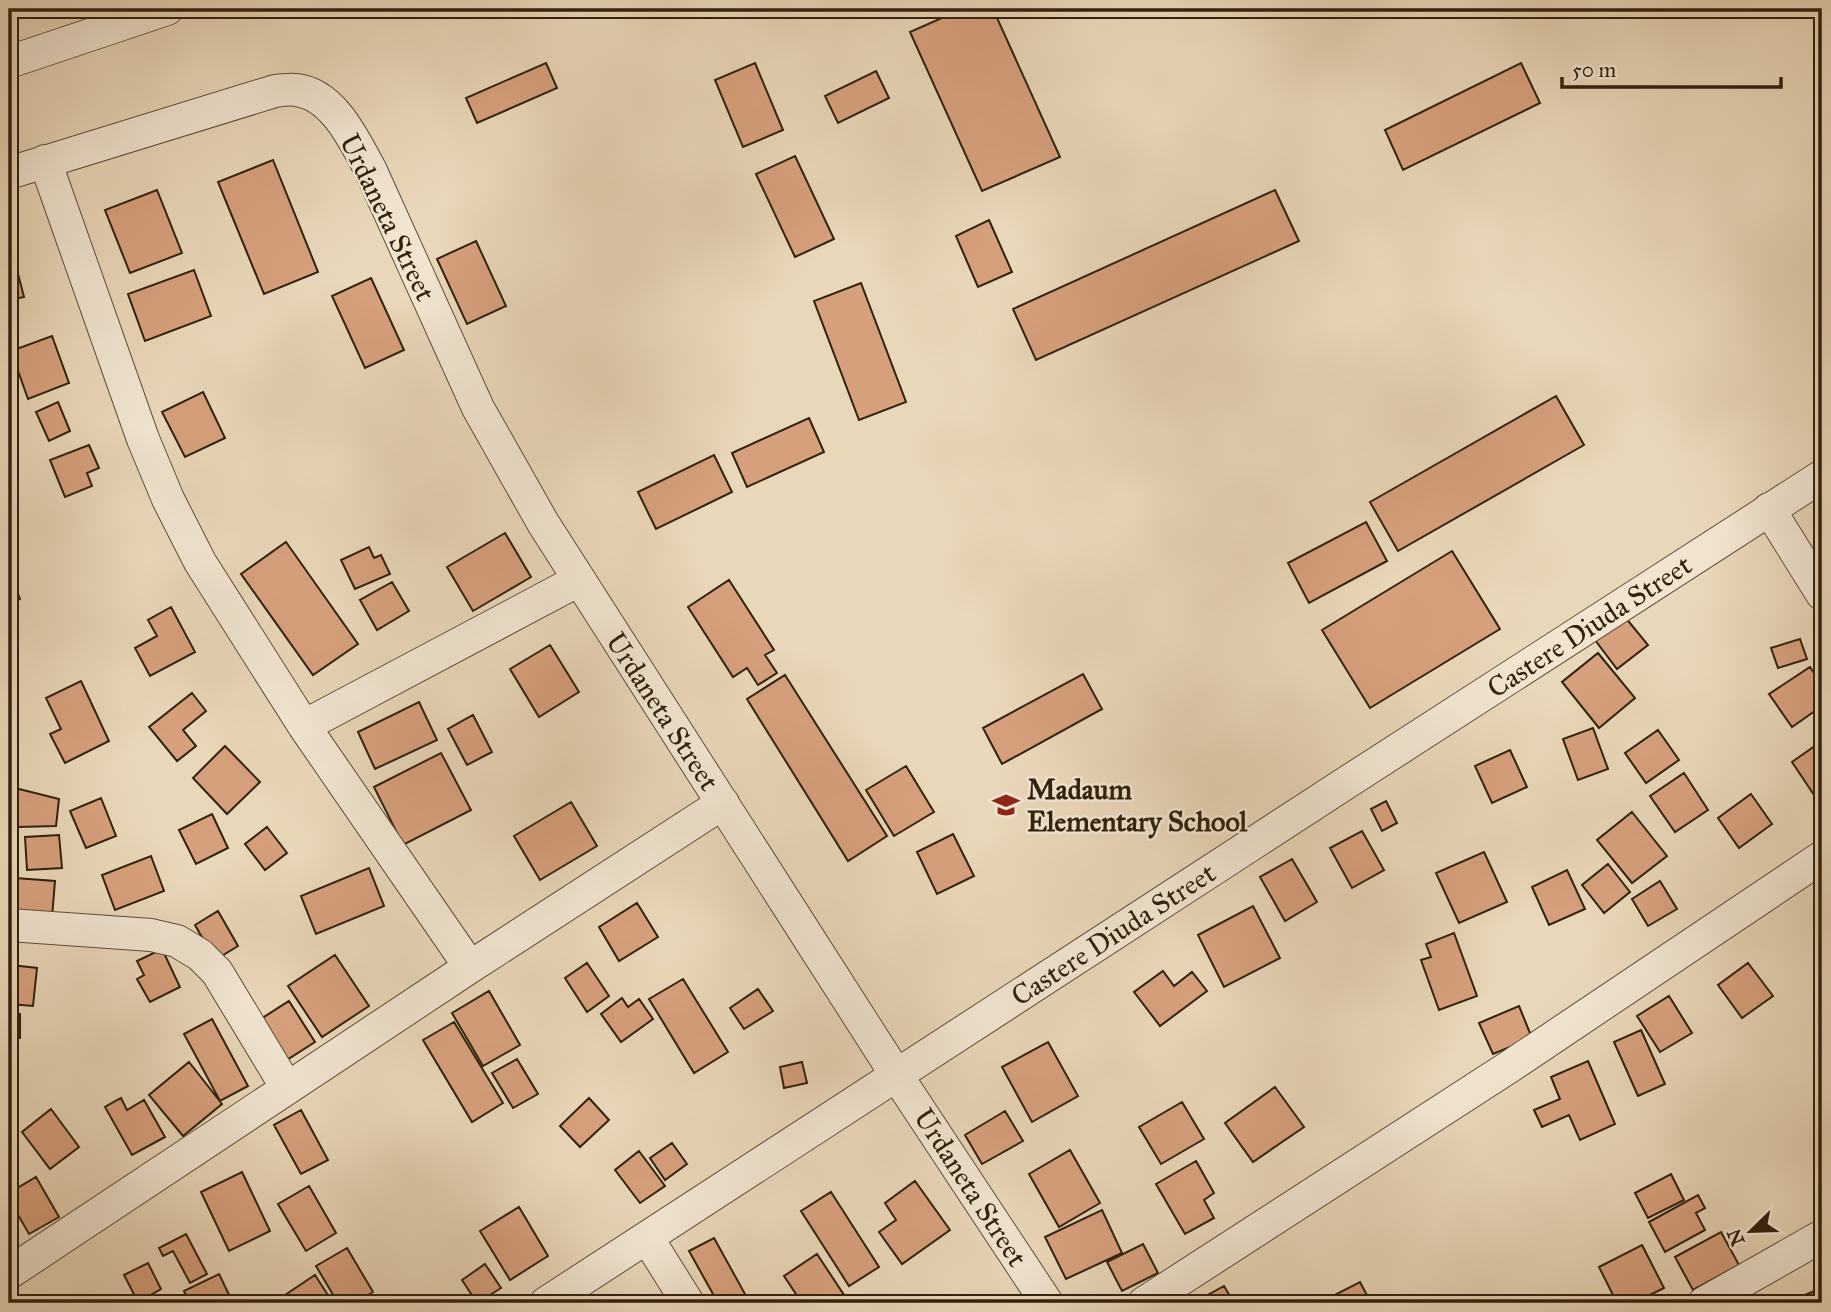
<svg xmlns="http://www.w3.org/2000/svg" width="1831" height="1312" font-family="'IM FELL Great Primer',serif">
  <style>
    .building { fill: #d7a07d; stroke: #30210d; stroke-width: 2 }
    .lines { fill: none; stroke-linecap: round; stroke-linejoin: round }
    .minor-casing { stroke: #5e4e38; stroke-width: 34 }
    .minor { stroke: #f1e5d2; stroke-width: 32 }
    .labels { text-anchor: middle; stroke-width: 5; stroke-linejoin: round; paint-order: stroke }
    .street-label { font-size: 28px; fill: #30210d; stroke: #f1e5d2 }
    .poi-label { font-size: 28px; font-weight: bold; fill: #30210d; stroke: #f1e5d2; text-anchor: start }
  </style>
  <rect width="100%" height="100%" fill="#e9d7b9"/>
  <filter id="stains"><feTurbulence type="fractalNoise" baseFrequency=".00286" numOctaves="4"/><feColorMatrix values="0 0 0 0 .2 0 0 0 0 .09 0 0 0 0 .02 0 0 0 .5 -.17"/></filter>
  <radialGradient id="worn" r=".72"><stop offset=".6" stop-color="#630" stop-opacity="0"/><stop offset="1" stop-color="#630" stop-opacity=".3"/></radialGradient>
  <path class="building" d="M962 9H993L1060 157 982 191 910 32Z
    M546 63 557 88 477 123 466 98Z
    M755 63 783 130 743 147 715 80Z
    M1521 63 1540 103 1403 170 1385 130Z
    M876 71 889 98 838 123 825 96Z
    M795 156 834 239 795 257 756 174Z
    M273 160 318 272 264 294 218 182Z
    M157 190 182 253 130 273 105 210Z
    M1275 190 1299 241 1036 360 1013 309Z
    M989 220 1012 272 978 287 956 236Z
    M9 239 24 297 9 300Z
    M476 241 506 306 467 324 437 259Z
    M194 270 211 316 145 341 128 294Z
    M371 278 404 350 365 368 332 296Z
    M861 283 906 402 859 420 814 301Z
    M52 336 69 383 28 399 11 351Z
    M203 392 225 438 185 457 162 412Z
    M1556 396 1584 445 1398 551 1370 502Z
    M58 402 70 431 49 441 36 412Z
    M809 418 824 452 747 487 732 453Z
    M89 445 99 468 87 473 92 486 65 497 50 460Z
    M714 455 732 492 656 529 638 492Z
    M1366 522 1387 561 1309 603 1288 563Z
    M505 533 531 577 473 611 447 567Z
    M286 542 358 644 313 675 241 574Z
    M369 547 374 558 381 555 390 574 355 589 341 560Z
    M1452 551 1500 629 1370 708 1322 630Z
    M9 570 20 599 9 604Z
    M729 580 774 650 765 655 777 673 758 685 747 668 733 677 688 607Z
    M392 582 409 611 377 630 360 600Z
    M171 607 195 652 150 676 135 648 157 636 148 620Z
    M1625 617 1648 645 1617 669 1595 640Z
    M1800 639 1807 659 1778 668 1771 648Z
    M550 645 579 692 539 717 510 669Z
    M1598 653 1635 698 1599 728 1562 682Z
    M1810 667 1822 685V706L1792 727 1769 694Z
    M1083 674 1102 709 1002 764 983 728Z
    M785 675 887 836 848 861 747 699Z
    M81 681 109 741 65 763 50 734 61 729 46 698Z
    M192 693 206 711 183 730 196 746 177 761 149 727Z
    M419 702 437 740 375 769 358 732Z
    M473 715 492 752 467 765 448 729Z
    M1593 728 1608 769 1578 780 1563 739Z
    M1658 730 1679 760 1646 783 1625 753Z
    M1822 741V807L1792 762Z
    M225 746 260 782 227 814 193 778Z
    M1510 750 1527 787 1492 803 1475 766Z
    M441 753 471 810 403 845 374 787Z
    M906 766 934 812 894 836 866 790Z
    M1684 773 1708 810 1675 832 1650 796Z
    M19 789 59 799 56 826 17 827 9 810V797Z
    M1751 794 1772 824 1739 848 1718 818Z
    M101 798 116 836 86 848 70 811Z
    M1386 801 1397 823 1382 831 1371 809Z
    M571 802 597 846 540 880 514 836Z
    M1632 812 1667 856 1632 883 1597 840Z
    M212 814 228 848 196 864 179 830Z
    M267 827 287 853 265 870 245 844Z
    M1362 831 1384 870 1352 888 1330 848Z
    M953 834 974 876 937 894 917 852Z
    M59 835 62 868 27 870 25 837Z
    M1484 852 1507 902 1459 923 1436 873Z
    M151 856 164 891 115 910 102 875Z
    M1292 859 1317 902 1285 921 1260 877Z
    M1608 864 1630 892 1604 913 1582 885Z
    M369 868 384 906 316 934 301 896Z
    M1567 870 1585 909 1549 925 1532 887Z
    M15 878 55 881 52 917 12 914Z
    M1660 881 1677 909 1648 926 1632 899Z
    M637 903 658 937 619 961 599 927Z
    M1253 906 1280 958 1224 987 1198 935Z
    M218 911 238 946 215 960 195 925Z
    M1454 933 1477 996 1439 1010 1421 960 1431 957 1426 944Z
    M162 949 180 987 150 1002 137 979 144 975 137 961Z
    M335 955 369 1006 322 1037 288 986Z
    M587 963 609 996 587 1012 565 978Z
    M1748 963 1773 996 1742 1018 1718 985Z
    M11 965 37 968 33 1006 9 1004Z
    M1163 971 1174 986 1192 972 1207 991 1160 1026 1134 992Z
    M683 979 728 1052 694 1073 649 999Z
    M758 989 773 1011 744 1029 730 1008Z
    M489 991 520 1045 483 1066 452 1013Z
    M1669 996 1692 1033 1660 1052 1637 1016Z
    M622 998 628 1007 639 999 653 1019 621 1042 601 1014Z
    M289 1001 315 1042 282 1063 256 1022Z
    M1519 1006 1532 1038 1493 1054 1479 1023Z
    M9 1014H20V1038H9Z
    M212 1019 248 1086 220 1101 184 1034Z
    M454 1022 503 1103 472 1122 423 1040Z
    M1641 1030 1665 1084 1638 1096 1614 1042Z
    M1048 1042 1078 1096 1032 1122 1002 1067Z
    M517 1059 538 1094 513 1108 492 1073Z
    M1588 1061 1615 1124 1580 1140 1569 1115 1542 1127 1534 1110 1560 1099 1551 1077Z
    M189 1062 222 1104 183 1136 149 1095Z
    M802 1062 807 1083 784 1088 780 1067Z
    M1275 1087 1304 1127 1253 1162 1225 1123Z
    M121 1098 127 1110 144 1100 165 1137 132 1155 105 1107Z
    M589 1098 609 1120 580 1147 560 1126Z
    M1182 1102 1204 1139 1161 1164 1139 1127Z
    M51 1109 79 1147 50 1169 22 1132Z
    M301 1110 328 1160 301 1174 274 1125Z
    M1005 1111 1023 1141 982 1164 965 1135Z
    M672 1143 687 1164 665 1180 650 1158Z
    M1070 1150 1100 1203 1059 1227 1029 1174Z
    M639 1151 665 1186 640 1203 615 1170Z
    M1196 1161 1214 1193 1204 1200 1214 1218 1185 1234 1156 1184Z
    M242 1172 270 1231 229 1251 201 1192Z
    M1671 1174 1684 1200 1648 1218 1635 1193Z
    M36 1177 59 1217 29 1234 9 1199V1193Z
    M915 1181 950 1230 902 1264 879 1232 896 1220 885 1203Z
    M309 1186 336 1233 306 1251 278 1204Z
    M831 1192 879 1267 849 1286 801 1211Z
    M1698 1195 1705 1208 1696 1213 1705 1230 1665 1252 1649 1222Z
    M519 1207 548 1256 510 1280 480 1231Z
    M1102 1210 1122 1253 1066 1279 1045 1237Z
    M1721 1232 1739 1265 1693 1290 1675 1257Z
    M186 1234 207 1274 190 1283 173 1251 163 1256 159 1248Z
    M714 1238 745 1294 729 1303H718L689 1251Z
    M1143 1244 1158 1273 1122 1291 1107 1262Z
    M1642 1245 1664 1288 1634 1303H1617L1599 1267Z
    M347 1248 373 1292 354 1303H338L316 1266Z
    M817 1254 846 1298 837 1303H802L784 1276Z
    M148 1263 161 1289 138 1302 124 1275Z
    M485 1264 501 1288 477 1303 462 1280Z
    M219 1274 233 1303H190L184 1291Z
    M315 1275 333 1303H290L285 1295Z
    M1360 1282 1371 1303H1319Z
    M1224 1286 1234 1303H1210L1206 1296Z
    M1822 1288V1303H1793L1792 1300Z"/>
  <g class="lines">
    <defs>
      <path id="minor" d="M9 62 167 9
        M45 161 143 439 168 499 200 562 304 726 470 967
        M9 173 275 91C282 90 290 89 296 90 334 94 355 142 371 171L478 408 543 523 897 1076 1047 1303
        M1769 509 1822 594
        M304 726 579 580
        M9 925 151 935 177 941 200 955 217 972 287 1088
        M648 1239 688 1303
        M9 1273 470 967 723 803
        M546 1303 1349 781 1822 476
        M1144 1303 1509 1067 1822 857
        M1704 1303 1822 1236"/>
    </defs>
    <use href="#minor" class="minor-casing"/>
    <use href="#minor" class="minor"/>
  </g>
  <defs>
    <symbol id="school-bare" viewBox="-9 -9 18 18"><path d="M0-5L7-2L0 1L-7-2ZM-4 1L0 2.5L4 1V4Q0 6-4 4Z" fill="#8f2418" stroke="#f1e5d2" stroke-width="2.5" paint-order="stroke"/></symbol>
  </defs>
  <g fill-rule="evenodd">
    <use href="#school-bare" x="987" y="786" width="38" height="38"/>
  </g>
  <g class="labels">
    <g class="street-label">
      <text transform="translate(388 217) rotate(64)" y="10">Urdaneta Street</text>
      <text transform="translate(1589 626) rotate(-33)" y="10">Castere Diuda Street</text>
      <text transform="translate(663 711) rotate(57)" y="10">Urdaneta Street</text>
      <text transform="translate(1113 934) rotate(-33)" y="10">Castere Diuda Street</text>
      <text transform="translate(971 1187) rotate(57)" y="10">Urdaneta Street</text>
    </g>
    <g class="poi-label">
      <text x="1027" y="799">Madaum<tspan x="1027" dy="32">Elementary School</tspan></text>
    </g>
  </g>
  <rect width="1831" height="1312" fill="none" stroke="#e9d7b9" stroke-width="35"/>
  <rect x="10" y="10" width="1810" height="1291" fill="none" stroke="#30210d" stroke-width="3.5"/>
  <rect x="18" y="18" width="1796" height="1277" fill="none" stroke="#30210d" stroke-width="2"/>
  <g transform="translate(1751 1231) rotate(247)" stroke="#f1e5d2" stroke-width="5" paint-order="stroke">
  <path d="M0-5L12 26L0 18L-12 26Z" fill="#30210d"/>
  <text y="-10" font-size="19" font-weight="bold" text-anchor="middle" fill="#30210d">N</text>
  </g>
  <path d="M1562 77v10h219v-10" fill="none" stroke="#30210d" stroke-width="3.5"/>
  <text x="1572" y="77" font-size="21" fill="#30210d" stroke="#f1e5d2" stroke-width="5" paint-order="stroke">50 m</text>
  <rect width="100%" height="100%" filter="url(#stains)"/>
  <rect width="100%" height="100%" fill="url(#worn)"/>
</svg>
